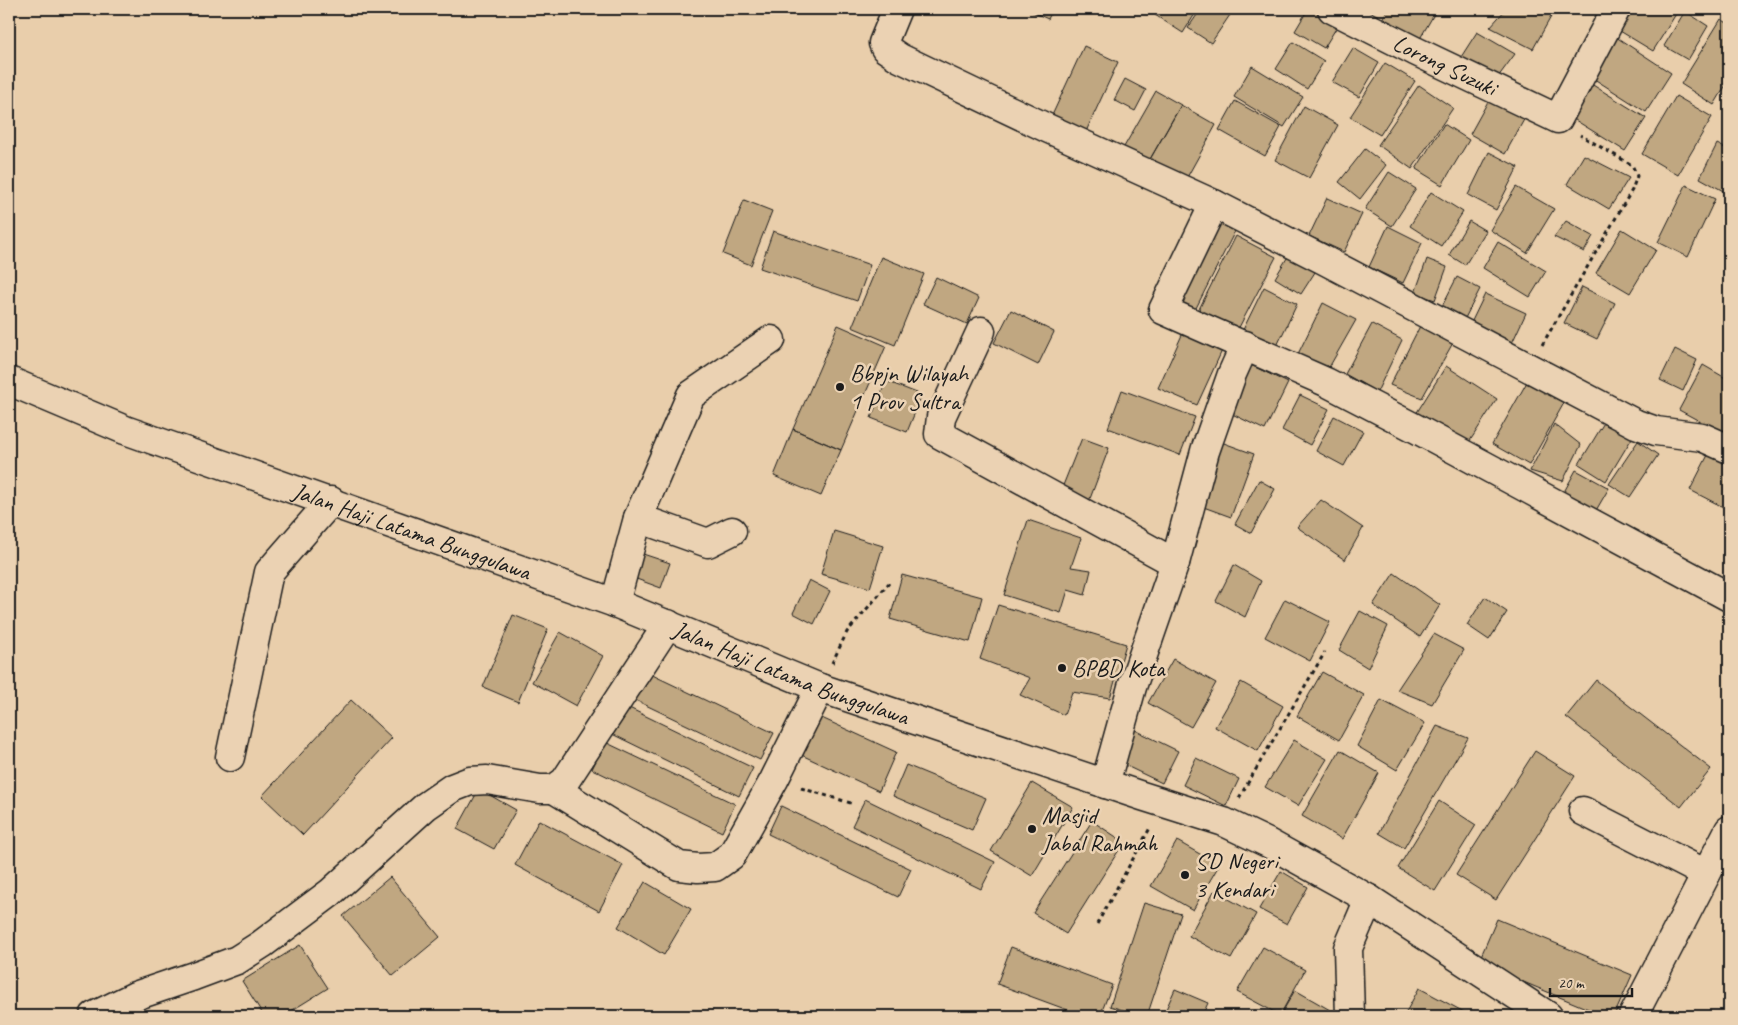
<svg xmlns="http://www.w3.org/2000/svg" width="1738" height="1025" font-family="Caveat,sans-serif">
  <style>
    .building { fill: #c0a781; stroke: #1c1c1c }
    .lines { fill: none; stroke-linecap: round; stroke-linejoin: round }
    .minor-casing { stroke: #1c1c1c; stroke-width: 31 }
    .major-casing { stroke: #1c1c1c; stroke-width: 31 }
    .highway-casing { stroke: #1c1c1c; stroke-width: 31 }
    .path { stroke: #1c1c1c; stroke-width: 3; stroke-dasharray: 4 4; stroke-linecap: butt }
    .minor { stroke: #ebd2b3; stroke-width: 28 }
    .major { stroke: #ebd2b3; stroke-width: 28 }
    .highway { stroke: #ebd2b3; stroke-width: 28 }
    .poi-dot { fill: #1c1c1c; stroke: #ebd2b3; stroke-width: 2 }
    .labels { text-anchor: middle; stroke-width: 5; stroke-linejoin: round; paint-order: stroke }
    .street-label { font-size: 24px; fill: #1c1c1c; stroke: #ebd2b3 }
    .poi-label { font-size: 24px; fill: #1c1c1c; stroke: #ebd2b3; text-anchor: start }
  </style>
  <rect width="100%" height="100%" fill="#e9ceab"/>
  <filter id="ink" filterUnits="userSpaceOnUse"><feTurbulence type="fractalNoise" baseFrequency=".02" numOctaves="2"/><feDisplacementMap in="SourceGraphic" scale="10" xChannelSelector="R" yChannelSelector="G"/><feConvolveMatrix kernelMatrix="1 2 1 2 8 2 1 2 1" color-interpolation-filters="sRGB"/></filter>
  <g filter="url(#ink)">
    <path class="building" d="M1028 9H1053L1048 19 1028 10Z
      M1159 9H1198L1183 33 1155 15Z
      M1201 9H1234L1211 43 1188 28Z
      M1308 9H1311L1338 25 1324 48 1295 31Z
      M1388 9H1437L1414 49 1378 26Z
      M1506 9H1542L1552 15 1533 49 1490 27Z
      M1620 9H1679L1653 51 1610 25Z
      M1685 11 1708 26 1688 60 1664 46Z
      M1721 19 1729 24V80L1714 105 1681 84Z
      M1477 32 1515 54 1498 77 1461 57Z
      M1613 35 1671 73 1646 112 1588 75Z
      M1293 42 1324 61 1307 89 1276 69Z
      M1084 46 1118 62 1083 138 1049 122Z
      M1353 48 1379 63 1359 97 1332 82Z
      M1385 63 1415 81 1380 135 1350 117Z
      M1252 66 1303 97 1284 127 1234 97Z
      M1125 79 1146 90 1135 111 1114 100Z
      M1588 82 1646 118 1625 151 1567 115Z
      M1419 85 1453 108 1412 169 1378 145Z
      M1156 91 1181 105 1149 161 1124 147Z
      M1491 96 1526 116 1505 154 1470 134Z
      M1676 96 1712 117 1678 175 1642 154Z
      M1235 101 1281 127 1265 156 1219 130Z
      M1181 105 1216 125 1185 181 1149 161Z
      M1304 106 1338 125 1309 178 1275 160Z
      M1444 124 1469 140 1442 185 1416 169Z
      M1717 144 1729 150V189L1727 193 1700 178Z
      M1365 149 1386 165 1360 199 1339 182Z
      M1489 152 1518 167 1496 210 1468 195Z
      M1584 155 1629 178 1609 209 1567 184Z
      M1389 172 1416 189 1392 226 1365 209Z
      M1686 185 1715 199 1688 257 1658 242Z
      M1516 187 1554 209 1527 253 1490 230Z
      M1431 192 1463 212 1441 246 1410 226Z
      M1327 198 1362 214 1344 252 1309 236Z
      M744 200 772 211 751 265 723 254Z
      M1211 219 1235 231 1192 316 1167 304Z
      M1469 221 1486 231 1465 265 1449 255Z
      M1566 221 1593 236 1584 252 1554 237Z
      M1388 226 1422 243 1403 283 1369 267Z
      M1622 229 1656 250 1630 293 1596 273Z
      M773 231 870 265 857 301 760 268Z
      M1236 236 1276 257 1235 335 1196 315Z
      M1498 242 1546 271 1530 297 1483 268Z
      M1290 253 1317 269 1301 294 1275 278Z
      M881 257 924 274 895 345 852 327Z
      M1427 259 1447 267 1435 300 1415 293Z
      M936 277 979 298 967 324 923 304Z
      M1457 277 1480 289 1461 326 1438 314Z
      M1264 287 1297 304 1274 352 1240 336Z
      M1582 287 1615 303 1597 339 1564 323Z
      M1485 294 1526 313 1512 343 1470 325Z
      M1323 303 1356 320 1327 371 1296 358Z
      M1011 310 1054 332 1038 365 994 343Z
      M1372 324 1402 340 1377 392 1345 374Z
      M838 325 886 346 841 450 793 429Z
      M1186 326 1225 344 1197 405 1158 388Z
      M1420 326 1454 341 1422 398 1390 385Z
      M1675 349 1697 360 1683 391 1660 380Z
      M1251 365 1288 383 1265 430 1228 412Z
      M1703 365 1729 380V437L1679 410Z
      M1446 366 1497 399 1464 450 1414 417Z
      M886 381 922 395 907 432 871 418Z
      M1527 382 1564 403 1529 465 1492 444Z
      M1122 390 1195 417 1180 455 1108 428Z
      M1300 395 1329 409 1310 445 1282 430Z
      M1334 416 1363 431 1344 466 1316 451Z
      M1605 421 1632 438 1606 481 1579 464Z
      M1554 424 1581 445 1563 481 1530 471Z
      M793 429 841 450 821 496 774 476Z
      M1082 438 1109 448 1088 504 1060 493Z
      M1638 441 1658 455 1630 497 1609 484Z
      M1221 442 1254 454 1231 517 1198 505Z
      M1709 453 1729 463V499L1725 508 1690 490Z
      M1576 470 1609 488 1591 519 1559 501Z
      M1259 480 1275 489 1251 533 1235 524Z
      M1321 500 1363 528 1345 560 1297 527Z
      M1028 520 1081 538 1071 567 1091 570 1085 595 1068 590 1061 613 1004 595Z
      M834 531 883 546 870 588 821 574Z
      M640 553 670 563 661 588 631 577Z
      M1234 565 1261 581 1245 617 1216 601Z
      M1394 573 1440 605 1420 637 1373 605Z
      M902 575 982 597 970 642 890 619Z
      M809 580 830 591 814 624 793 613Z
      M1485 597 1507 612 1489 640 1467 625Z
      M1285 599 1330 622 1310 661 1265 637Z
      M998 605 1126 644 1110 698 1072 692 1064 715 1020 695 1030 678 980 659Z
      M1360 611 1388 626 1368 668 1339 650Z
      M513 615 548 629 518 702 483 687Z
      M560 632 603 656 576 706 532 682Z
      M1434 634 1464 650 1432 704 1397 690Z
      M1173 659 1216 683 1191 727 1148 703Z
      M644 671 774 733 760 760 631 698Z
      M1322 672 1364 695 1339 740 1297 716Z
      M1596 680 1711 769 1681 807 1566 717Z
      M1241 682 1283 706 1258 751 1215 727Z
      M351 700 392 738 303 835 262 796Z
      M1381 700 1425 723 1397 770 1357 746Z
      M623 705 753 768 739 796 610 733Z
      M813 714 896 752 879 791 795 752Z
      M1437 726 1468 738 1404 848 1379 833Z
      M1131 728 1178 751 1162 783 1116 761Z
      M1294 740 1327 759 1298 806 1265 787Z
      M605 742 735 804 722 832 592 769Z
      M1340 750 1379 773 1342 839 1302 816Z
      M1535 751 1575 776 1496 900 1456 875Z
      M1196 758 1239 779 1226 806 1183 785Z
      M906 765 986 798 972 830 893 796Z
      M1032 783 1073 807 1032 876 991 851Z
      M479 789 516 810 494 849 457 829Z
      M865 799 995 862 981 889 852 826Z
      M1439 801 1476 825 1435 891 1398 868Z
      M781 806 911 869 898 897 768 834Z
      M539 820 623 865 599 911 515 865Z
      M1092 821 1124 842 1066 934 1033 913Z
      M1177 841 1219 865 1193 910 1151 886Z
      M1281 871 1308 887 1287 924 1259 909Z
      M390 877 440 937 393 976 343 916Z
      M645 882 691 909 664 955 618 927Z
      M1214 891 1256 914 1231 959 1189 936Z
      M1144 903 1181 914 1147 1016H1142L1110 1006Z
      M1497 919 1632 975 1614 1016H1605L1478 963Z
      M300 945 328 988 283 1016H264L242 981Z
      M1011 947 1112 985 1100 1016H1084L997 984Z
      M1263 947 1305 970 1280 1015 1237 992Z
      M1419 988 1466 1013 1465 1016H1404Z
      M1175 989 1208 1003 1202 1016H1163Z
      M1295 990 1337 1014 1336 1016H1280Z"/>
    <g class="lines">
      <defs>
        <g id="minor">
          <path d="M897 9 883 43 885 48 900 58 1047 128 1214 204 1322 259 1636 424 1656 431 1702 437 1729 449"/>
          <path id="s1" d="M1332 9 1415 51 1558 119 1616 9"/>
          <path d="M1214 204 1163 310 1326 382 1413 427 1729 597"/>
          <path d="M981 331 941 417 939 434 1175 563"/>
          <path d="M638 518 708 543 732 531"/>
          <path d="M615 603 638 518 691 395 771 340"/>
          <path d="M230 757 269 572 331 501"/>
          <path d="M1105 784 1132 687 1175 563 1205 451 1232 374 1245 345"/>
          <path d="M554 789 679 866 698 868 715 867 732 855 774 780 820 688"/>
          <path d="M1583 811 1706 874"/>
          <path d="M94 1016 135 996 194 976 237 960 262 944 330 893 426 806 452 788 470 781 487 780 540 789H554L565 781 668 624"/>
          <path d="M1350 1016 1348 948 1369 899"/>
        </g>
        <g id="major">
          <path id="s2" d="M9 381 125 430 615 603 820 688 1142 796 1224 822 1268 843 1369 899 1548 1016"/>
        </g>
        <path id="highway" d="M1633 1016 1729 830"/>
      </defs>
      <use href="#minor" class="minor-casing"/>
      <use href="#major" class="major-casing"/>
      <use href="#highway" class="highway-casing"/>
      <path class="path" d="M1542 345 1632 190 1637 176 1632 165 1580 135
        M832 663 847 632 889 583
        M801 788 854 804
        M1239 798 1325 652
        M1097 924 1150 828"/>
      <use href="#minor" class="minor"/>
      <use href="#major" class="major"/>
      <use href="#highway" class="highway"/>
    </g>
  </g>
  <g class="poi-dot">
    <circle cx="840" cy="387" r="5"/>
    <circle cx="1062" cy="668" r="5"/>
    <circle cx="1032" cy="829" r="5"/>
    <circle cx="1185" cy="875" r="5"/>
  </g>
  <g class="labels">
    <g class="street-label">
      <text dy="8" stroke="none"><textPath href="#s1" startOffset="126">Lorong Suzuki</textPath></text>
      <text dy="8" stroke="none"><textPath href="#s2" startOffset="430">Jalan Haji Latama Bunggulawa</textPath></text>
      <text dy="8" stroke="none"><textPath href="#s2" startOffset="835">Jalan Haji Latama Bunggulawa</textPath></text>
    </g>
    <g class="poi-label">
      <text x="850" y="381">Bbpjn Wilayah<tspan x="850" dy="28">1 Prov Sultra</tspan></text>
      <text x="1072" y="676">BPBD Kota</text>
      <text x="1042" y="823">Masjid<tspan x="1042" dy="28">Jabal Rahmah</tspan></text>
      <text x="1195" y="869">SD Negeri<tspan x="1195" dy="28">3 Kendari</tspan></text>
    </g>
  </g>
  <rect width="1738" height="1025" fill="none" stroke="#ebd2b3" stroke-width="30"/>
  <rect x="15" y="15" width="1708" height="995" fill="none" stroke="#1c1c1c" stroke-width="2" filter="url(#ink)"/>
  <path d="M1550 988v8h82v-8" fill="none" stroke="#1c1c1c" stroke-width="2.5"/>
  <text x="1558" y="988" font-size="15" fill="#1c1c1c" stroke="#ebd2b3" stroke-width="4" paint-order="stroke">20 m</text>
</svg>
